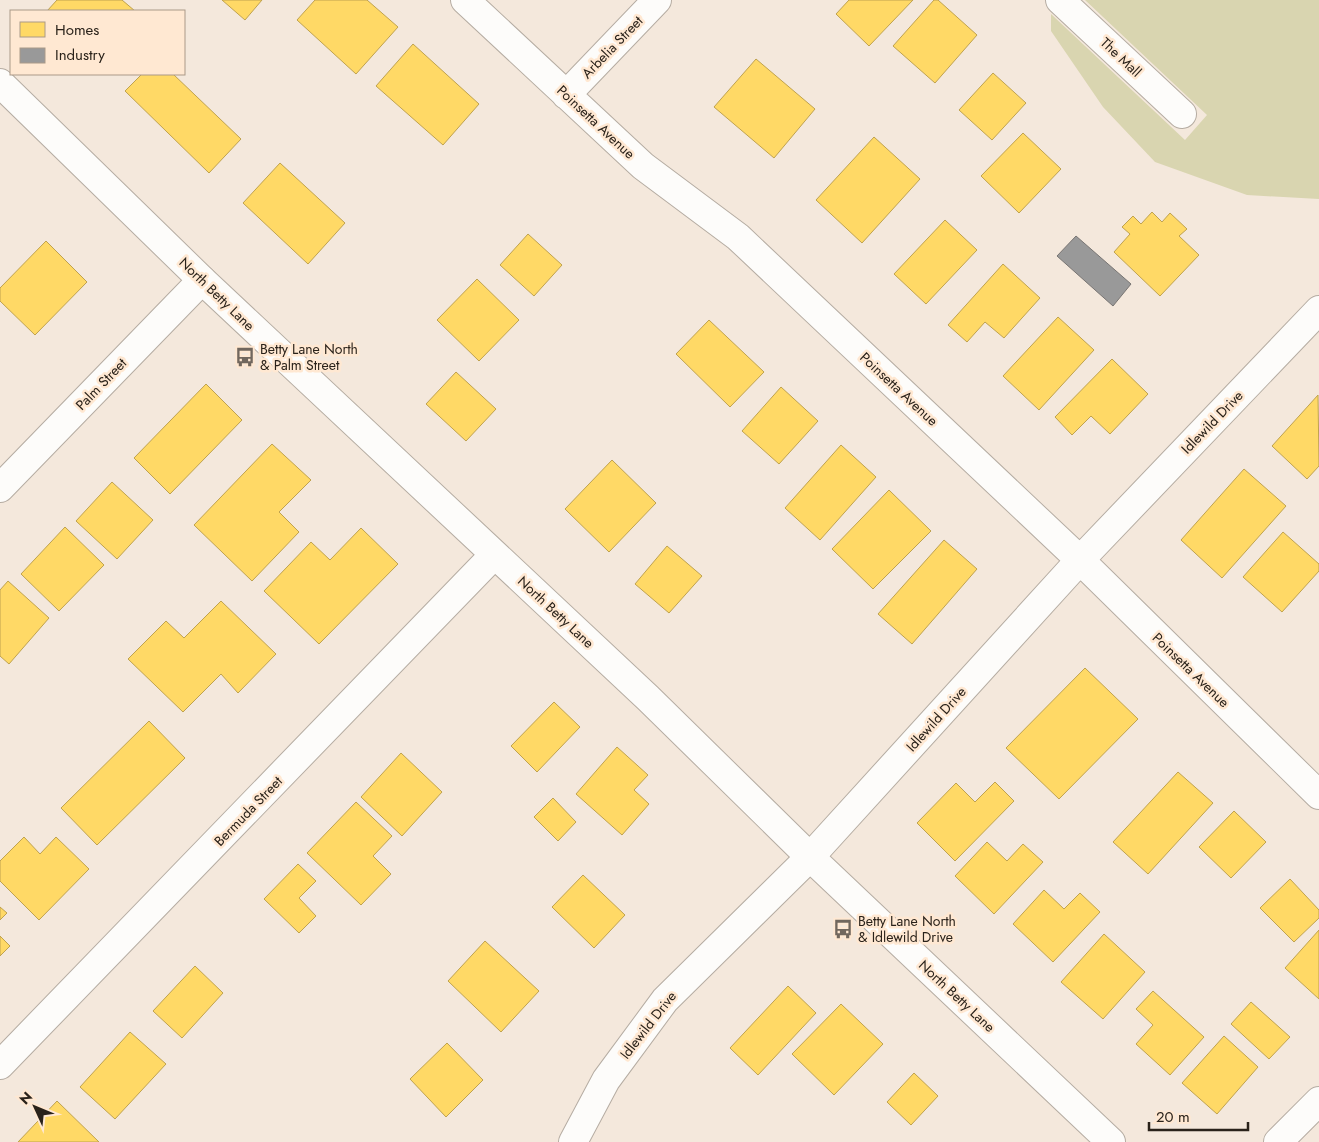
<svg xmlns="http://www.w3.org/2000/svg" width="1319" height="1142" font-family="Jost,sans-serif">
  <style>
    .green { fill: #d9d5b0 }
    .homes { fill: #ffd966; stroke: #bfa24f }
    .industry { fill: #999; stroke: #787573 }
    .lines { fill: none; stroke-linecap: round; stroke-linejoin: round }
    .minor-casing { stroke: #b5aca2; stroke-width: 30 }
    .tertiary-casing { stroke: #b5aca2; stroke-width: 30 }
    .minor { stroke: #fdfcfa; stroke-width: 28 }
    .tertiary { stroke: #fdfcfa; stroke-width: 28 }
    .labels { text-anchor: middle; stroke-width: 5; stroke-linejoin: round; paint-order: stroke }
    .street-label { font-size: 14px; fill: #2a221a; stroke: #ffe8d2 }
    .poi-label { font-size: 14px; fill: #2a221a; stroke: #ffe8d2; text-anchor: start }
  </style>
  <rect width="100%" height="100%" fill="#f4e8dc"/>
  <path class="green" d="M1085 0H1319V199L1247 195 1155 162 1103 107 1051 31V14L1185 140 1207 115Z"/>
  <path class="homes" d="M57 0H122L135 11H47Z
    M222 0H262L245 20Z
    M315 0H367L398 27 356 74 297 20Z
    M849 0H913L869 46 836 14Z
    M934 0H938L977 35 935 83 893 46Z
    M413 44 479 104 443 145 376 86Z
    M756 59 815 109 774 158 714 107Z
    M993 73 1026 103 992 140 959 110Z
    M142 74H173L241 139 209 173 125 91Z
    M1023 133 1061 169 1019 213 981 176Z
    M874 137 920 179 862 243 816 200Z
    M280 163 345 223 308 264 243 203Z
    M1152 212 1162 222 1170 213 1187 229 1179 236 1199 255 1160 296 1114 252 1130 234 1122 227 1133 216 1141 224Z
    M945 220 977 250 926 304 894 274Z
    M528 234 562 265 534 296 500 265Z
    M46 241 87 282 35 335 0 301V288Z
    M1003 264 1040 298 1004 338 985 322 967 342 948 325Z
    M477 279 519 320 479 361 437 320Z
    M1058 317 1094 350 1039 410 1003 376Z
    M709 320 764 372 730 407 676 354Z
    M1112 359 1148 394 1110 434 1091 416 1072 435 1055 417Z
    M456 372 496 409 466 441 426 404Z
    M206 384 242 420 170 494 134 458Z
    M781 387 818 421 779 464 742 431Z
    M1318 395 1319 466 1307 479 1272 446Z
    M272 444 311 480 279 512 299 532 252 581 194 525Z
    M841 445 876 477 820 540 785 508Z
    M612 460 656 503 609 552 565 509Z
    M1244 469 1286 506 1222 578 1181 540Z
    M112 482 153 520 117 559 76 521Z
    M889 490 931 531 873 589 832 549Z
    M65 527 104 565 59 611 21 574Z
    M361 528 398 564 319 644 264 591 311 542 330 560Z
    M1283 532 1319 564V571L1282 612 1243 577Z
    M944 540 977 569 912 644 878 614Z
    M667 546 702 576 669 613 635 584Z
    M8 581 49 618 9 664 0 656V590Z
    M221 601 276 654 238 693 221 674 183 712 128 659 166 621 184 638Z
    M1085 668 1138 719 1059 799 1006 748Z
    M554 702 580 727 537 772 511 746Z
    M149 721 185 758 97 845 61 808Z
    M617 747 648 775 634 790 649 804 622 835 576 794Z
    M401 753 442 792 402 836 361 797Z
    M1178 772 1213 803 1148 874 1113 842Z
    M995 782 1014 801 955 861 917 823 956 783 975 802Z
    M553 798 576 822 558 841 534 817Z
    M356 802 392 836 373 856 391 874 361 905 307 853Z
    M1234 811 1266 842 1231 878 1199 847Z
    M24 837 40 854 56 837 89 869 39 920 0 881V861Z
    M987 842 1007 861 1023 844 1043 862 994 914 955 876Z
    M298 864 316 881 299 898 316 916 299 933 264 899Z
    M583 875 625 915 594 948 552 907Z
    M1290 879 1319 910V918L1294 942 1260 908Z
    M1044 890 1064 909 1080 893 1100 912 1053 962 1013 924Z
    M0 907 7 913 0 920Z
    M1319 930V999L1285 968Z
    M1104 934 1145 972 1103 1019 1061 982Z
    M0 936 10 946 0 956Z
    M485 941 539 991 501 1032 448 981Z
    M195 966 223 993 182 1038 153 1011Z
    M788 986 816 1013 758 1075 730 1048Z
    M1153 991 1204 1037 1170 1075 1136 1044 1153 1025 1136 1009Z
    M1251 1002 1290 1037 1269 1059 1231 1024Z
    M841 1004 883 1044 834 1095 792 1054Z
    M130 1032 166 1064 115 1119 80 1087Z
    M1224 1036 1258 1067 1217 1114 1182 1083Z
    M447 1043 483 1080 446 1117 410 1079Z
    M914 1073 938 1096 911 1125 887 1102Z
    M57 1101 99 1142H18Z"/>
  <path class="industry" d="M1076 236 1131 284 1113 306 1057 256Z"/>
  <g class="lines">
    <defs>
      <path id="minor" d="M465 0 643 166 738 237 1080 560 1319 795
        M1060 0 1182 114
        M566 95 657 0
        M0 488 202 280
        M0 1065 494 555
        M573 1142 606 1080 665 1000 810 857 1080 560 1319 310
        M1278 1142 1319 1101"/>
      <path id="tertiary" d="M0 83 202 280 648 698 810 857 1111 1142"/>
    </defs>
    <use href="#minor" class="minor-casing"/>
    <use href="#tertiary" class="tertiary-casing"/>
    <use href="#minor" class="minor"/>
    <use href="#tertiary" class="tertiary"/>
  </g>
  <defs>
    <symbol id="bus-bare" viewBox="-9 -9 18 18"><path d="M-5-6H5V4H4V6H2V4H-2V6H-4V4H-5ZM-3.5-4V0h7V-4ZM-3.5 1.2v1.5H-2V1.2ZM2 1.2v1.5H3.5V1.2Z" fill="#71675e" stroke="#ffe8d2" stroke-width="2.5" paint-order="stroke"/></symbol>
  </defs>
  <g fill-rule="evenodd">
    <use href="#bus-bare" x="231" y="343" width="28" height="28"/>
    <use href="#bus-bare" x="829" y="915" width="28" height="28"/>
  </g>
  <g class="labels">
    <g class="street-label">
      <text transform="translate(612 47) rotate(-46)" y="5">Arbelia Street</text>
      <text transform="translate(1121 57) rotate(43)" y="5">The Mall</text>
      <text transform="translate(596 122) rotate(43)" y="5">Poinsetta Avenue</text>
      <text transform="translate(217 294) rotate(44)" y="5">North Betty Lane</text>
      <text transform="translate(101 384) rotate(-46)" y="5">Palm Street</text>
      <text transform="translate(899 389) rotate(43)" y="5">Poinsetta Avenue</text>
      <text transform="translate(1212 422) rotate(-46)" y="5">Idlewild Drive</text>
      <text transform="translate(556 612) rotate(43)" y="5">North Betty Lane</text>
      <text transform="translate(1191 670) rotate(44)" y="5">Poinsetta Avenue</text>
      <text transform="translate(936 719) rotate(-48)" y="5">Idlewild Drive</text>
      <text transform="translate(248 811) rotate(-46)" y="5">Bermuda Street</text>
      <text transform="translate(957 996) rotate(43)" y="5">North Betty Lane</text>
      <text transform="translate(648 1025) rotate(-52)" y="5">Idlewild Drive</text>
    </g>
    <g class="poi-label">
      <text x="260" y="354">Betty Lane North<tspan x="260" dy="16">&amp; Palm Street</tspan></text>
      <text x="858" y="926">Betty Lane North<tspan x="858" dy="16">&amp; Idlewild Drive</tspan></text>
    </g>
  </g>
  <rect x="10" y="10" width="175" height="65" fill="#ffe8d2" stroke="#aa9988"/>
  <rect x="20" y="22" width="25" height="15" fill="#ffd966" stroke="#aa9988"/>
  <text x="55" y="35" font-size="15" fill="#2a221a">Homes</text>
  <rect x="20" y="48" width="25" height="15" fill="#999999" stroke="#aa9988"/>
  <text x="55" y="60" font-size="15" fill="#2a221a">Industry</text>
  <g transform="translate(35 1107) rotate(314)" stroke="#ffe8d2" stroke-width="4" paint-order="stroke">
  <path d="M0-4L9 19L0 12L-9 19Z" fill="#2a221a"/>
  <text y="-8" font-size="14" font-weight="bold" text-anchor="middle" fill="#2a221a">N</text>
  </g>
  <path d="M1149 1122v8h99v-8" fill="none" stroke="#2a221a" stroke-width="2.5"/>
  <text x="1156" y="1122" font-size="15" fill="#2a221a" stroke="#ffe8d2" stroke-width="4" paint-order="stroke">20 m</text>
</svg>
